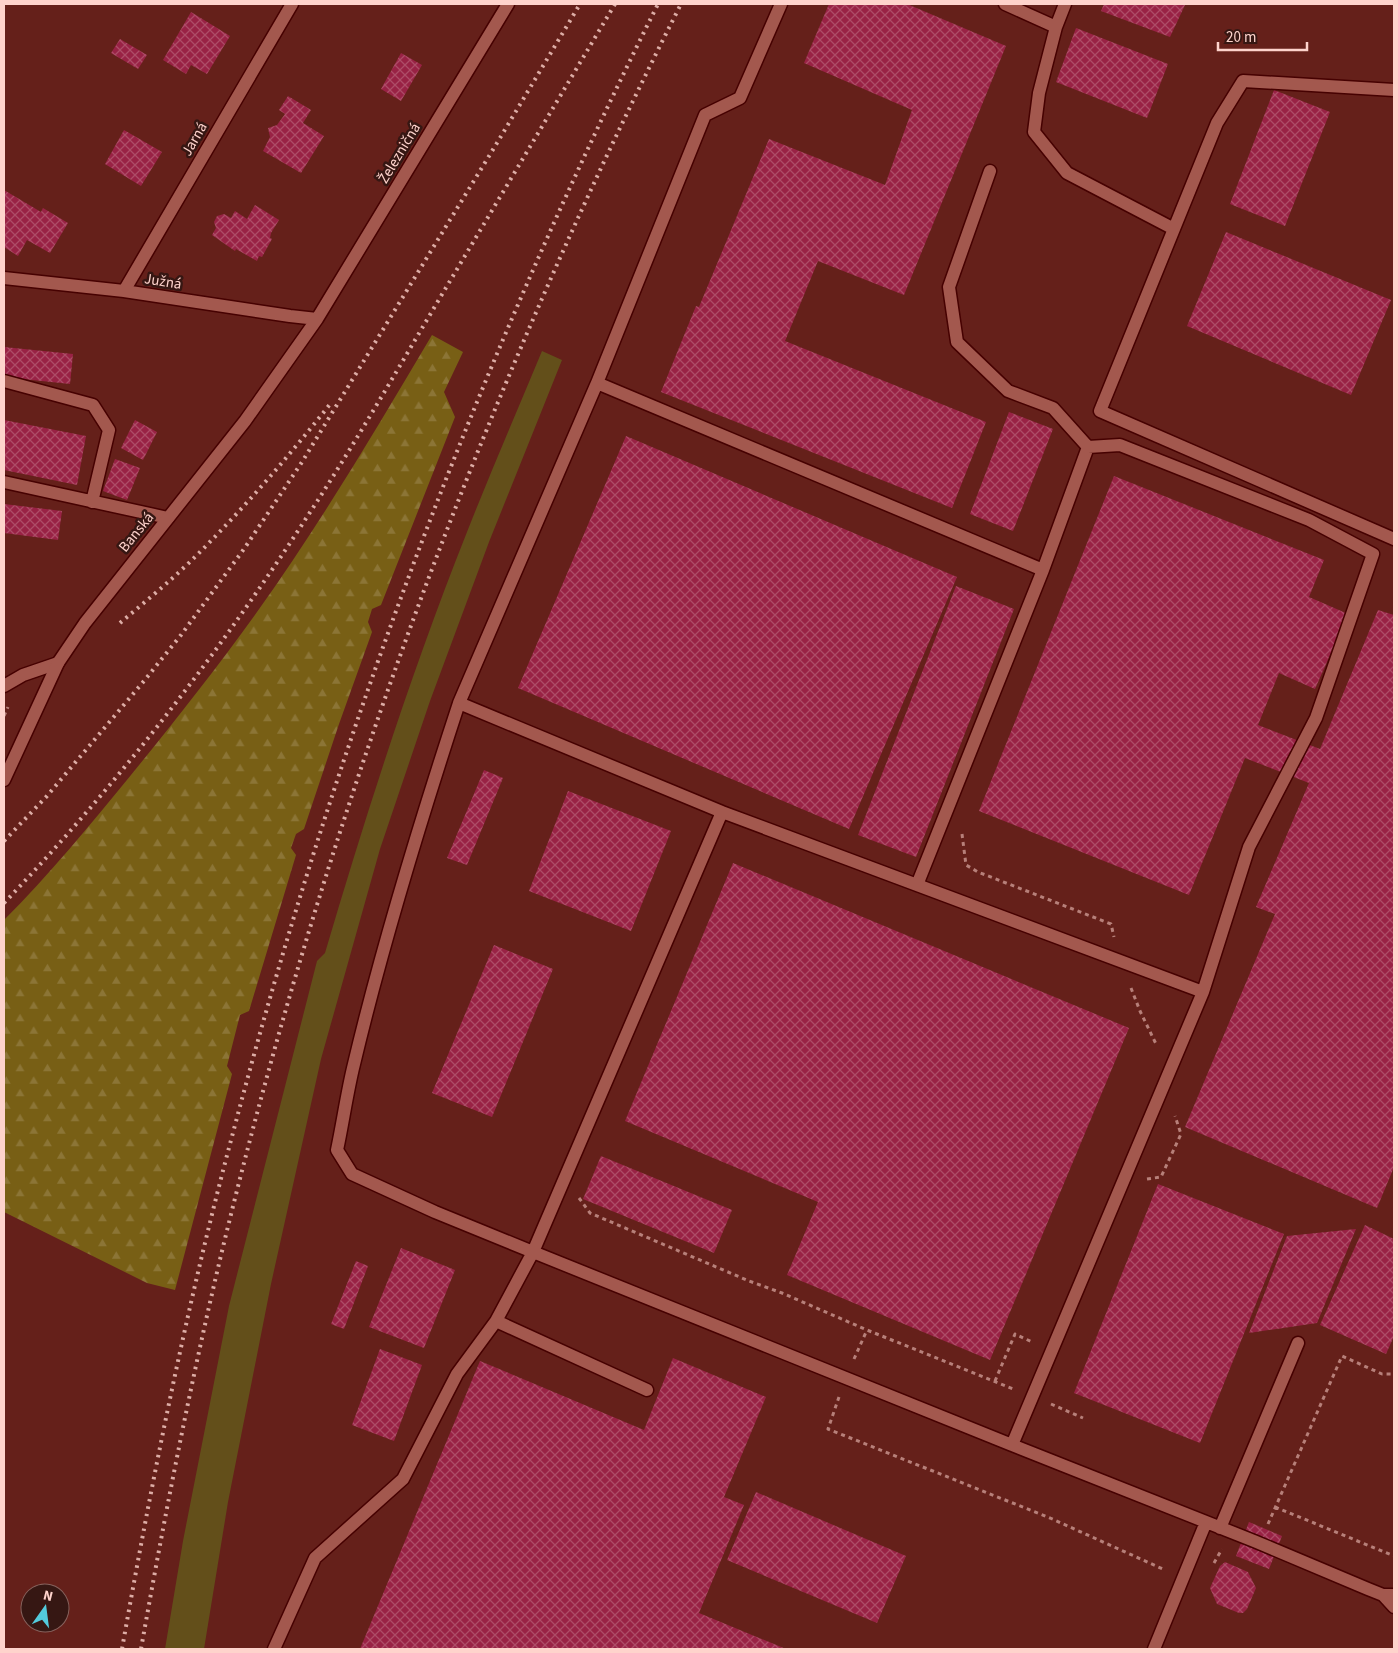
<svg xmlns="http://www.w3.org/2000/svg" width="1398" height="1653" font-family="'Source Sans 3',sans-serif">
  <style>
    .green { fill: #634f1a }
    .forest { fill: url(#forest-firs) }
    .building { fill: url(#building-cross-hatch) }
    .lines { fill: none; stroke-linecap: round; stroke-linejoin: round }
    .service-casing { stroke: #460101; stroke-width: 15 }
    .minor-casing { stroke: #460101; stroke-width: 15 }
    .path { stroke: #b7807a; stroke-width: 3; stroke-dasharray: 4 4; stroke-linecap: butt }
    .service { stroke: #a3584e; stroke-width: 12 }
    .minor { stroke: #a3584e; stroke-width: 12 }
    .rail { stroke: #ddada6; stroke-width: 4; stroke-dasharray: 2.5 5; stroke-linecap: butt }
    .labels { text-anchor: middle; stroke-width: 5; stroke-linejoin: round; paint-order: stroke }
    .street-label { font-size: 15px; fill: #fed3cc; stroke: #361713 }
  </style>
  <defs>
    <pattern id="forest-firs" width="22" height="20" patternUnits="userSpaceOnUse" patternTransform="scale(1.25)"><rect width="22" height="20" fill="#785f15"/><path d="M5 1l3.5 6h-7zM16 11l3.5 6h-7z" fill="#8c7536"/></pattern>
    <pattern id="building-cross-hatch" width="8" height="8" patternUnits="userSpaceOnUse" patternTransform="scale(1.25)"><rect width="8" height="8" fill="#992245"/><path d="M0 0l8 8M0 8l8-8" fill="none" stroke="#ad4c67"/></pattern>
  </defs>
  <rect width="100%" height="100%" fill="#65201a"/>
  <path class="green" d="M542 351 562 360 489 542 430 701 380 849 321 1059 271 1284 228 1502 204 1649H165L183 1541 229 1306 317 961 325 953C367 811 412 670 467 532 491 471 517 411 542 351Z"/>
  <path class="forest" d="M432 335 463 352 444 392 455 417 381 605 372 609 368 622 372 632 339 724 304 829 296 834 291 848 296 855 249 1011 240 1015 227 1066 232 1074 175 1290 147 1283 4 1212V920C49 875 90 825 131 775 187 706 243 635 293 560 342 487 387 411 432 335Z"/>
  <path class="building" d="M829 4H907L1006 46 904 295 818 261 785 341 986 422 952 508 661 392 696 306 699 307 769 139 885 185 912 110 804 63Z
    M1104 4H1182L1185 5 1170 37 1101 11Z
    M191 12 230 36 207 74 191 65 186 74 163 60Z
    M1076 28 1168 64 1147 118 1056 82Z
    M120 39 147 55 138 69 111 53Z
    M401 53 422 65 401 101 381 89Z
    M1274 90 1330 112 1285 226 1230 204Z
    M288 96 311 110 303 123 324 136 301 173 263 151 270 137 268 128 277 125 285 114 279 110Z
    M124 130 162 152 141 186 105 164Z
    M4 190 41 212 43 208 68 223 50 253 27 240 18 256 4 247Z
    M255 205 279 220 271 233 270 238 272 239 262 257 259 256 257 261 236 249 235 251 212 235 216 228 214 222 217 216 224 214 231 218 235 211 247 219Z
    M1226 232 1391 300 1351 395 1187 326Z
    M4 347 73 354 70 384 4 377Z
    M1009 412 1053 429 1013 531 970 514Z
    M4 420 86 436 77 485 4 470Z
    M135 420 157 432 143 460 121 448Z
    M626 436 957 577 849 829 518 688Z
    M115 459 140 468 127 500 103 491Z
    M1114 476 1324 560 1309 597 1348 614 1315 689 1279 673 1258 725 1320 749 1378 610 1394 615V1167L1377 1208 1185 1127 1275 914 1256 907 1309 783 1245 758 1189 895 979 811Z
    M4 504 62 511 58 540 4 533Z
    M956 586 1014 609 916 857 858 835Z
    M484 770 503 778 467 865 447 858Z
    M568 791 671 831 631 931 529 891Z
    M733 863 1129 1028 990 1360 787 1275 818 1202 625 1121Z
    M494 945 553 969 492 1117 432 1093Z
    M601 1156 732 1210 714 1253 583 1199Z
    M1158 1184 1284 1234 1200 1443 1074 1393Z
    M1365 1225 1394 1239V1336L1386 1354 1320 1325Z
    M1356 1229 1317 1323 1249 1333 1287 1236Z
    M401 1248 455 1270 424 1348 369 1327Z
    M356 1261 368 1266 344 1329 331 1324Z
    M380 1349 422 1365 394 1441 352 1425Z
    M673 1358 766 1397 724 1497 744 1505 699 1613 786 1649H360L480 1361 644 1430Z
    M756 1492 906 1556 877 1623 727 1560Z
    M1249 1522 1282 1536 1269 1569 1236 1556Z
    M1225 1562 1248 1572 1256 1588 1247 1609 1243 1613H1239L1217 1604 1210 1588 1220 1566Z"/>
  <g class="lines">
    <defs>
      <path id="service" d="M781 4 740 98 705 115 597 383 1043 570
        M1005 4 1056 27 1039 93 1034 132 1067 173 1174 229
        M1056 27 1065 4
        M1394 90 1243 81 1217 123 1100 411 1394 539
        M4 381 93 405 109 430 92 502
        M597 383 459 703 722 812
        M1088 447 1120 445 1309 520 1373 554 1316 718 1249 847 1203 992
        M4 482 168 518
        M4 686 23 675 58 663
        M917 885 1043 570 1088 447 1053 408 1008 391 957 342 949 287 990 171
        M496 1321 647 1390
        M1012 1445 533 1252 722 812 1203 992 1012 1445 1254 1541 1368 1589 1383 1595H1394
        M1220 1528 1298 1343
        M1383 1595 1394 1607
        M274 1649 315 1558 403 1479 457 1374 496 1321 533 1252 435 1212 352 1174 337 1150C343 1122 347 1092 354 1064 383 942 420 822 459 703
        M1154 1649 1206 1522"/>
      <path id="minor" d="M4 278 124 291 290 316 317 319
        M124 291 292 4
        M4 780 58 663 85 623 245 421 317 319 508 4"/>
    </defs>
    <use href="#service" class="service-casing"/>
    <use href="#minor" class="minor-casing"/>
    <path class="path" d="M4 716 8 707
      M962 834 966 865 978 872 1111 924 1114 937
      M1131 988 1140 1011 1157 1046
      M1147 1179 1161 1177 1181 1134 1175 1116
      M579 1198 590 1213 749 1281 782 1293 867 1330 1013 1389
      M854 1359 867 1330
      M995 1381 1015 1334 1032 1342
      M839 1397 828 1429 1050 1518 1165 1570
      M1051 1404 1083 1418
      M1275 1507 1394 1556
      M1268 1524 1342 1356 1382 1374H1394
      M1214 1563 1222 1549"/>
    <use href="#service" class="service"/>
    <use href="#minor" class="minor"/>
    <path class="rail" d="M120 623C146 601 173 579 197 555 245 507 289 456 331 403
      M4 841 47 796 144 681 181 635 244 549 302 462 497 143 580 4
      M4 903C116 786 217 656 305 520 355 444 400 365 447 286 503 192 559 98 615 4
      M122 1649C153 1474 188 1300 234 1129 336 740 478 363 658 4
      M141 1649C165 1514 191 1380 223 1247 327 817 481 398 681 4"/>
  </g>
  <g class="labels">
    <g class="street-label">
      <text transform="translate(194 139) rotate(-60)" y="5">Jarná</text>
      <text transform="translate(399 153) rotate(-59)" y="5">Železničná</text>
      <text transform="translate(163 281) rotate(9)" y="5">Južná</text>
      <text transform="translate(136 532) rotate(-51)" y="5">Banská</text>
    </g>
  </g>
  <rect width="1398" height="1653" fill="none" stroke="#fed3cc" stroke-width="10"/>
  <g transform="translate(45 1608) rotate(14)"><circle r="24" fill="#361713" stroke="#86625d"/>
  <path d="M0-4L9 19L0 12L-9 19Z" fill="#53cadc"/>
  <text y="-8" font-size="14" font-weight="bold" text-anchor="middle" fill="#fed3cc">N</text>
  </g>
  <path d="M1218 42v8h89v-8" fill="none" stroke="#fed3cc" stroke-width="2.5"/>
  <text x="1226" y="42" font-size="15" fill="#fed3cc" stroke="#361713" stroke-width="4" paint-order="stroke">20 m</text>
</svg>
